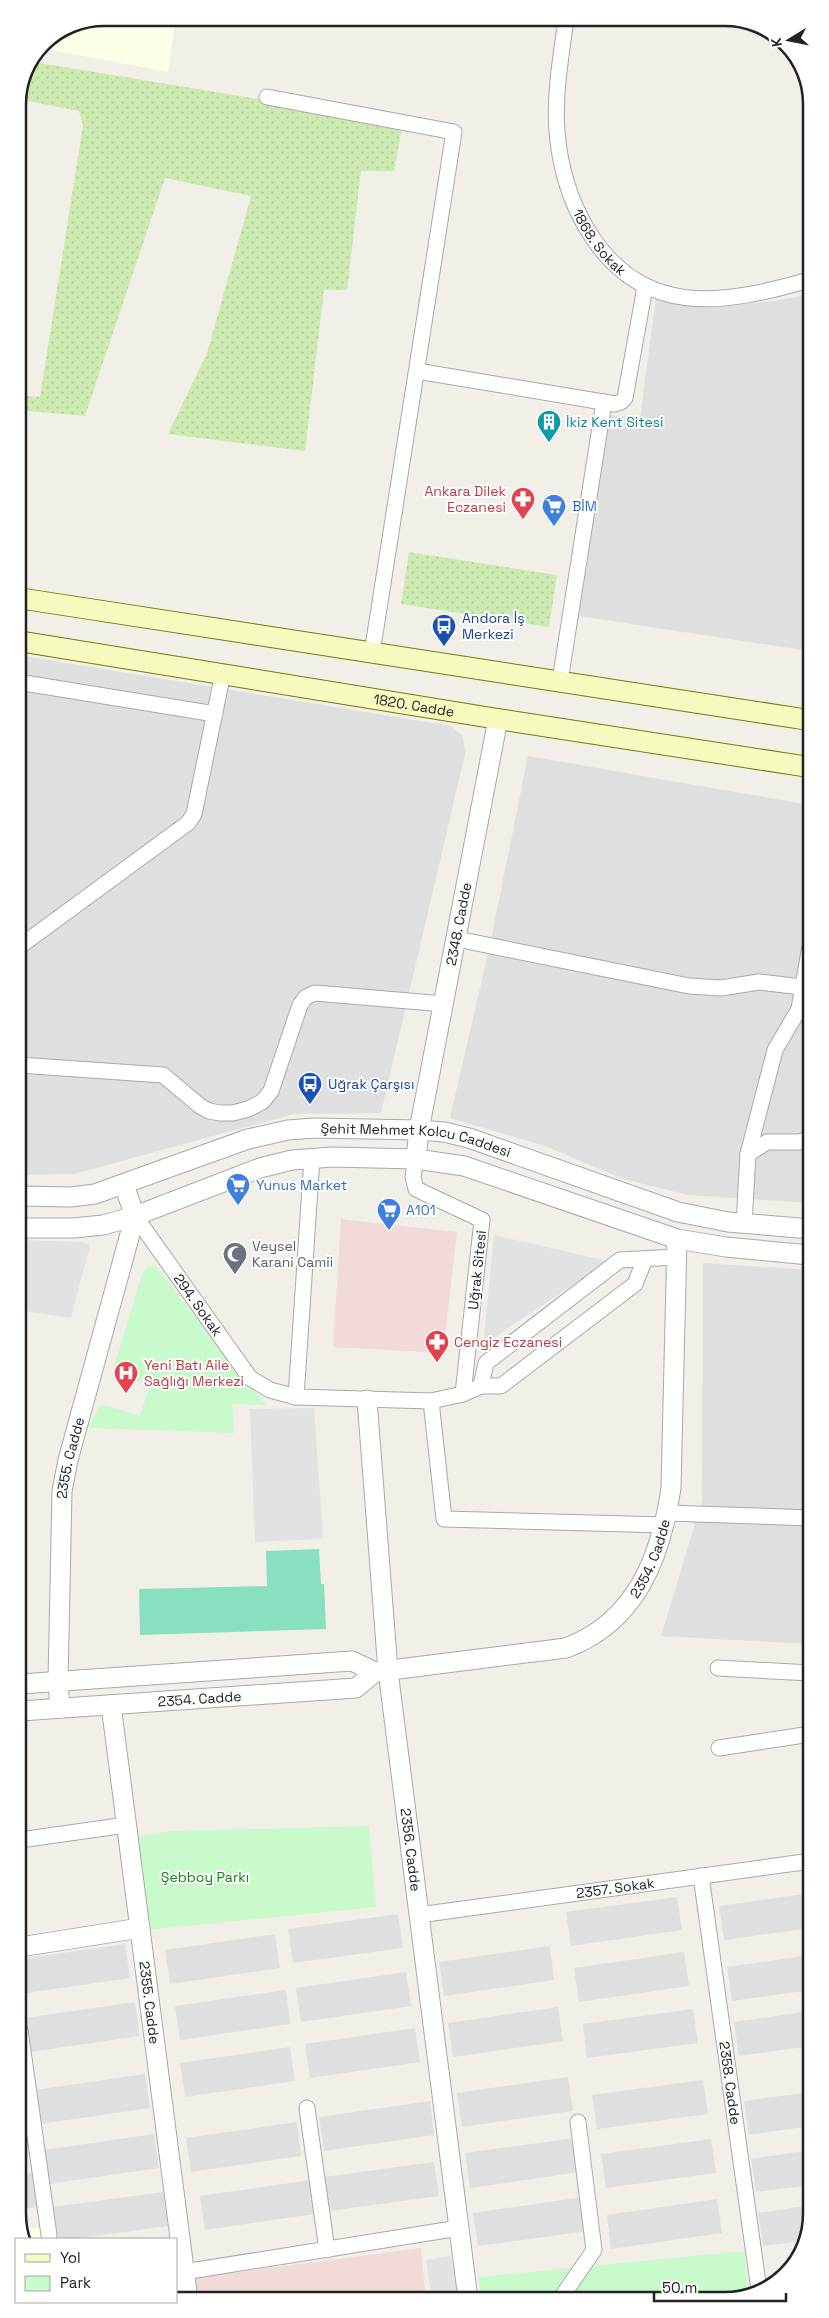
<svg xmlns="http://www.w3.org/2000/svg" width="829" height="2318" font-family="'Space Grotesk',sans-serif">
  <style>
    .residential { fill: #e0dfdf }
    .commercial { fill: #f2dad9 }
    .education { fill: #ffffe5 }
    .grass { fill: url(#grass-dots) }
    .park { fill: #c8facc }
    .pitch { fill: #88e0be }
    .parking { fill: #e2e2e2 }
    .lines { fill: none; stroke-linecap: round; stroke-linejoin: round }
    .minor-casing { stroke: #a9a9a9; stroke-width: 17 }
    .tertiary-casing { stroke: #a9a9a9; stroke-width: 21 }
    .secondary-casing { stroke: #707d05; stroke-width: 22 }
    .minor { stroke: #fff; stroke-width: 15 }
    .tertiary { stroke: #fff; stroke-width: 19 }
    .secondary { stroke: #f7fabf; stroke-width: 20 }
    .labels { text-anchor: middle; stroke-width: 4; stroke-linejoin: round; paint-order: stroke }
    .street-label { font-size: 14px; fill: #222; stroke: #fff }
    .culture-label { font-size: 14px; fill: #0d838f; stroke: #fff; text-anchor: start }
    .health-label { font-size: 14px; fill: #be3a42; stroke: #fff; text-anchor: start }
    .shop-label { font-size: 14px; fill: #366cbe; stroke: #fff; text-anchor: start }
    .transit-label { font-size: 14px; fill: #164399; stroke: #fff; text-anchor: start }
    .worship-label { font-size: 14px; fill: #5b616d; stroke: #fff; text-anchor: start }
    .park-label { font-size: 14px; fill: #0c8416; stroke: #fff }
    .rim { fill: none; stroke: #222; stroke-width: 2.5 }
  </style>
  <defs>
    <pattern id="grass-dots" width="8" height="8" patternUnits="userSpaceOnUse" patternTransform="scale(1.25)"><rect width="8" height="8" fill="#cdebb0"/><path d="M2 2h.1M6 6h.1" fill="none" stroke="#b0c997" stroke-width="1.8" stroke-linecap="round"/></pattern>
  </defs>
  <rect width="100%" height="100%" fill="#f2efe9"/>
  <path class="residential" d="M809 295V651L579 616 609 415 640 418 656 298 701 307 766 302Z
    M18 655 451 726 463 736 465 754 381 1113 294 1114 74 1174 19 1175Z
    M528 756 810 805V1203L688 1195 623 1179 545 1146 450 1118 490 945Z
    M703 1263 810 1270 811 1644 661 1636 702 1501Z
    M811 1893V1928L724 1940 719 1906Z
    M677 1897 682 1930 571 1946 566 1912Z
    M398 1914 403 1948 293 1963 288 1929Z
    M275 1934 280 1968 170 1984 165 1950Z
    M125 1944 130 1978 20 1994V1959Z
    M550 1946 554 1980 444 1996 439 1962Z
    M684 1952 689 1986 579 2002 574 1968Z
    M811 1955V1990L732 2001 727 1967Z
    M406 1972 411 2006 301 2022 296 1988Z
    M286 1990 290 2024 180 2040 175 2006Z
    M135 2002 140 2036 30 2052 25 2018Z
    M558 2007 563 2041 453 2057 448 2023Z
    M693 2009 698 2043 587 2058 583 2024Z
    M811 2011V2046L739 2056 734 2022Z
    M415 2028 420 2062 310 2078 305 2044Z
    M290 2047 295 2081 185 2097 180 2063Z
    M145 2074 150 2108 40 2124 35 2090Z
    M568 2077 573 2111 462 2127 457 2093Z
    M703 2080 708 2114 597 2129 592 2095Z
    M811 2092V2126L749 2135 744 2101Z
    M430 2101 434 2135 324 2151 319 2117Z
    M25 2112 29 2146 20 2148V2113Z
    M297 2122 301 2156 191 2172 186 2138Z
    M154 2134 159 2168 48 2184 44 2150Z
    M575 2138 580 2172 470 2188 465 2153Z
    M711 2139 716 2173 606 2188 601 2154Z
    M811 2150V2185L756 2192 751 2159Z
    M434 2162 439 2196 329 2211 324 2177Z
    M32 2173 38 2207 20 2209V2175Z
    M311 2180 315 2214 205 2230 200 2196Z
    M163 2192 168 2226 72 2239H58L53 2207Z
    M583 2197 588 2231 478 2246 473 2213Z
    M717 2199 722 2233 611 2249 607 2215Z
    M811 2205V2214L802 2241 763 2246 758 2213Z"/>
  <path class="commercial" d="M341 1219 457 1232 443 1353 333 1347Z
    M421 2248 426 2299 195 2300 192 2278Z"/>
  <path class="education" d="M175 23 168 72 41 48 43 43 71 24Z
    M41 2227 42 2239H22L21 2237V2230Z"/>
  <path class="grass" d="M34 62 403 123 394 171H361L347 290H324L305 451 168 434 207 353 251 196 165 178 85 416 18 410V395L40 397 83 125 79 111 18 99Z
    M409 552 557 575 549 627 401 604Z"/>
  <path class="park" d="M155 1266 266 1405 232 1404 234 1433 88 1428 101 1404 140 1416 150 1385 112 1373 143 1271 148 1267Z
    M369 1826 376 1907 148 1930 137 1836 171 1831Z
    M744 2251 748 2297 481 2299 478 2277Z"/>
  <path class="pitch" d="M319 1549 321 1584H324L326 1629 140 1635 139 1589 267 1586 266 1551Z"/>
  <path class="parking" d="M494 1235 608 1261 483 1345Z
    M19 1240 82 1242 90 1245 71 1318 19 1310Z
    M314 1408 323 1539 255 1542 250 1409Z
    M451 2256 458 2299H432L426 2260Z"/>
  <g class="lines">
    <defs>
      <g id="minor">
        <path id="s1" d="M566 19C561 57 554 95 557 132 560 167 569 199 587 229 641 319 722 305 809 280"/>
        <path d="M267 97 454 132 372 653"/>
        <path d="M417 371 615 404 621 402 625 398 645 287"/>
        <path d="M560 681 604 402"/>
        <path d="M18 682 215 714"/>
        <path d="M457 939 689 986 721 988 759 982 803 987"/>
        <path d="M810 946 799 1009 810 1010"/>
        <path d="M19 947 188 823 194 814 223 673"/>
        <path d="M19 1065 163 1075 200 1106 209 1111 220 1113H233L248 1109 262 1102 271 1091 300 1005 306 997 315 993 444 1004"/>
        <path d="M748 1154 775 1050 799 1009"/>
        <path d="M312 1158 296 1397 431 1401 463 1394 481 1386H501L635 1284 645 1259"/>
        <path d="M416 1159 413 1177 416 1189 482 1220 463 1394"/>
        <path id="s2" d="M135 1216 250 1378 270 1390 296 1397"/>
        <path d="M744 1224 748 1154 767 1142H799L810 1139"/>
        <path d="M481 1386 486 1363 620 1260 677 1257"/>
        <path d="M431 1401 444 1519 665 1525"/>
        <path d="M667 1513 811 1518"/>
        <path d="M718 1668 811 1673"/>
        <path d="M719 1748 811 1734"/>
        <path d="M20 1840 126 1825"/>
        <path id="s3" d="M701 1876 759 2290"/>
        <path id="s4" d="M419 1915 811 1861"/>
        <path d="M20 2030 49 2235"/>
        <path d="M307 2108 327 2250"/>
        <path d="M184 2272 459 2228"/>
        <path d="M561 2298 594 2250 578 2122"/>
      </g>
      <g id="tertiary">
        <path id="s5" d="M416 1159 419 1130 498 719"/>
        <path id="s6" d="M19 1196 71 1197 95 1194 248 1139 288 1130 314 1128 419 1130 444 1132 469 1138 678 1212 728 1222 810 1229"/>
        <path d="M19 1228H74L103 1225 135 1216 260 1168 292 1160 333 1157 416 1159 464 1166 677 1239 726 1247 810 1255"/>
        <path id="s7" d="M367 1400 388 1671 468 2299"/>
        <path d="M20 1684 352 1661 375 1672"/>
        <path id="s8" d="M111 1705 188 2300"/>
        <path id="s9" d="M60 1708 58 1682 62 1491 68 1460 135 1216 124 1185"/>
        <path id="s10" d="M20 1711 356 1688 375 1672 566 1648C636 1622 661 1557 671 1488L677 1239"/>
        <path d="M20 1947 140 1928"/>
      </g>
      <g id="secondary">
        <path d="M18 598 809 720"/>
        <path id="s11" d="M18 641 498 719 809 767"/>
      </g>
    </defs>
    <use href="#minor" class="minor-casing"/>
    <use href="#tertiary" class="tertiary-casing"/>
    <use href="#secondary" class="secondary-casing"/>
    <use href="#minor" class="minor"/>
    <use href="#tertiary" class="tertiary"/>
    <use href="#secondary" class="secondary"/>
  </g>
  <defs>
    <symbol id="building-pin" viewBox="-11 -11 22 30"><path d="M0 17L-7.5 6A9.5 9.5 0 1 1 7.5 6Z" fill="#0f9aa8" stroke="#fff"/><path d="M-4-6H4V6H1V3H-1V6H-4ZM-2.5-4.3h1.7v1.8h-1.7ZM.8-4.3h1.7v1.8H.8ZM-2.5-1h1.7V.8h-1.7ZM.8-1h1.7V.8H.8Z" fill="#fff"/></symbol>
    <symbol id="pharmacy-pin" viewBox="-11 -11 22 30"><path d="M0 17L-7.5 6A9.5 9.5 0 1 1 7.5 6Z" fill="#e0444e" stroke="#fff"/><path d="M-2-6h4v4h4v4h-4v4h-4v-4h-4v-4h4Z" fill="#fff"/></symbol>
    <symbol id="supermarket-pin" viewBox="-11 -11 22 30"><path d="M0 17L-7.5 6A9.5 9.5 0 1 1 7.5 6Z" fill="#3f7fe0" stroke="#fff"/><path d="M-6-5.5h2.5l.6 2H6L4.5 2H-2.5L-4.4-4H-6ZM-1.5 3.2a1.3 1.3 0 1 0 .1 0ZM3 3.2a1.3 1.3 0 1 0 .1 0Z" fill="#fff"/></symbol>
    <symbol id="bus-pin" viewBox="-11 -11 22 30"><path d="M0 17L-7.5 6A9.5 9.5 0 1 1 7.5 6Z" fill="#1a4fb4" stroke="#fff"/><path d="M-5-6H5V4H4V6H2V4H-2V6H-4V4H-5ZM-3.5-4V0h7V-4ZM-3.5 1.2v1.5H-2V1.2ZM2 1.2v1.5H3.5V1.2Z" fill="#fff"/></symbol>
    <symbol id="mosque-pin" viewBox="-11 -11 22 30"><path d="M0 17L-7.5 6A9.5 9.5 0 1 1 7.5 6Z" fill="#6b7280" stroke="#fff"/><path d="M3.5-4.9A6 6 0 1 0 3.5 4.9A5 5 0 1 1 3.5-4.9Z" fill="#fff"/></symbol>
    <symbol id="hospital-pin" viewBox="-11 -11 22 30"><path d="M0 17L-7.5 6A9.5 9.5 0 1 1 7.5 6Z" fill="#e0444e" stroke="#fff"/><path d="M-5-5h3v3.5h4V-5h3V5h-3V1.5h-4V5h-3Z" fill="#fff"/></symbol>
  </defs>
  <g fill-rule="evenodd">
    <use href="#building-pin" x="535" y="408" width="28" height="38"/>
    <use href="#pharmacy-pin" x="509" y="485" width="28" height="38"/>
    <use href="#supermarket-pin" x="540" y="492" width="28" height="38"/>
    <use href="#bus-pin" x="430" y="612" width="28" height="38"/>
    <use href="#bus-pin" x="296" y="1070" width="28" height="38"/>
    <use href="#supermarket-pin" x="224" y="1171" width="28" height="38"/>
    <use href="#supermarket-pin" x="375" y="1196" width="28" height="38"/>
    <use href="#mosque-pin" x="221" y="1240" width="28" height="38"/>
    <use href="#pharmacy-pin" x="423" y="1328" width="28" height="38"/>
    <use href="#hospital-pin" x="112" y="1359" width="28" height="38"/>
  </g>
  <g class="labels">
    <g class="street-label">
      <text dy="5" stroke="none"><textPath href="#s1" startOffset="234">1868. Sokak</textPath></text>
      <text dy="5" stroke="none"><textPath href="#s11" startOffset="401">1820. Cadde</textPath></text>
      <text dy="5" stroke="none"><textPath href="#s5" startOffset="239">2348. Cadde</textPath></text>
      <text dy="5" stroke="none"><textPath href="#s6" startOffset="409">Şehit Mehmet Kolcu Caddesi</textPath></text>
      <text transform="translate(477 1270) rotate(-84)" y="5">Uğrak Sitesi</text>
      <text dy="5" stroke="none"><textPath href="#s2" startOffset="109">294. Sokak</textPath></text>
      <text dy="5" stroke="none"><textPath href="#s9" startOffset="251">2355. Cadde</textPath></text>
      <text dy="5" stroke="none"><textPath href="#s10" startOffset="682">2354. Cadde</textPath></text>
      <text dy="5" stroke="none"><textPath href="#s10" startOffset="180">2354. Cadde</textPath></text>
      <text dy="5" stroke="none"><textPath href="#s7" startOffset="452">2356. Cadde</textPath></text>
      <text dy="5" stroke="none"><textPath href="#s4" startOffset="198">2357. Sokak</textPath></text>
      <text dy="5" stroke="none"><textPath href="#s8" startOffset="300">2355. Cadde</textPath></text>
      <text dy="5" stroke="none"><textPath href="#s3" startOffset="209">2358. Cadde</textPath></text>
    </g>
    <g class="culture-label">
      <text x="566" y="427">İkiz Kent Sitesi</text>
    </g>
    <g class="health-label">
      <text x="506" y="496" text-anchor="end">Ankara Dilek<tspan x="506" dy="16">Eczanesi</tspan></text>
      <text x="454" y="1347">Cengiz Eczanesi</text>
      <text x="144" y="1370">Yeni Batı Aile<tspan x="144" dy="16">Sağlığı Merkezi</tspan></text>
    </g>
    <g class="shop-label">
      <text x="572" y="511">BİM</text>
      <text x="256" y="1190">Yunus Market</text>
      <text x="406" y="1215">A101</text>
    </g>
    <g class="transit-label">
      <text x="462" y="623">Andora İş<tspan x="462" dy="16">Merkezi</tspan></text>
      <text x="328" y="1089">Uğrak Çarşısı</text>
    </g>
    <g class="worship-label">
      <text x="252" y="1251">Veysel<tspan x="252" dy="16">Karani Camii</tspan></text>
    </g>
    <g class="park-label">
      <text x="205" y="1882">Şebboy Parkı</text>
    </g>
  </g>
  <path d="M0 0H829V2318H0ZM104 26H725A78 78 0 0 1 803 104V2214A78 78 0 0 1 725 2292H104A78 78 0 0 1 26 2214V104A78 78 0 0 1 104 26Z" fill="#fff" fill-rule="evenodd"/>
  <path class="rim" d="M104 26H725A78 78 0 0 1 803 104V2214A78 78 0 0 1 725 2292H104A78 78 0 0 1 26 2214V104A78 78 0 0 1 104 26Z"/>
  <rect x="15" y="2238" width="162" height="65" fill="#ffffff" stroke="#a7a7a7"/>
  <rect x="25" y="2254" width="25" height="8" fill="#f7fabf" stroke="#a7a7a7"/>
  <text x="60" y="2263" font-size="15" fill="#222222">Yol</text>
  <rect x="25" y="2276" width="25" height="15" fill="#c8facc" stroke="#a7a7a7"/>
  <text x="60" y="2288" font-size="15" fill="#222222">Park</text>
  <g transform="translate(789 40) rotate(260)" stroke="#ffffff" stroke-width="4" paint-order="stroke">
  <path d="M0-4L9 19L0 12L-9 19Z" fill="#222222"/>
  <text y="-8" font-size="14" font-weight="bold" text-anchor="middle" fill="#222222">K</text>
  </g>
  <path d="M654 2293v8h132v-8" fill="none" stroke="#222222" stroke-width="2.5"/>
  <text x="662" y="2293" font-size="15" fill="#222222" stroke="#ffffff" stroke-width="4" paint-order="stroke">50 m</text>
</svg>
